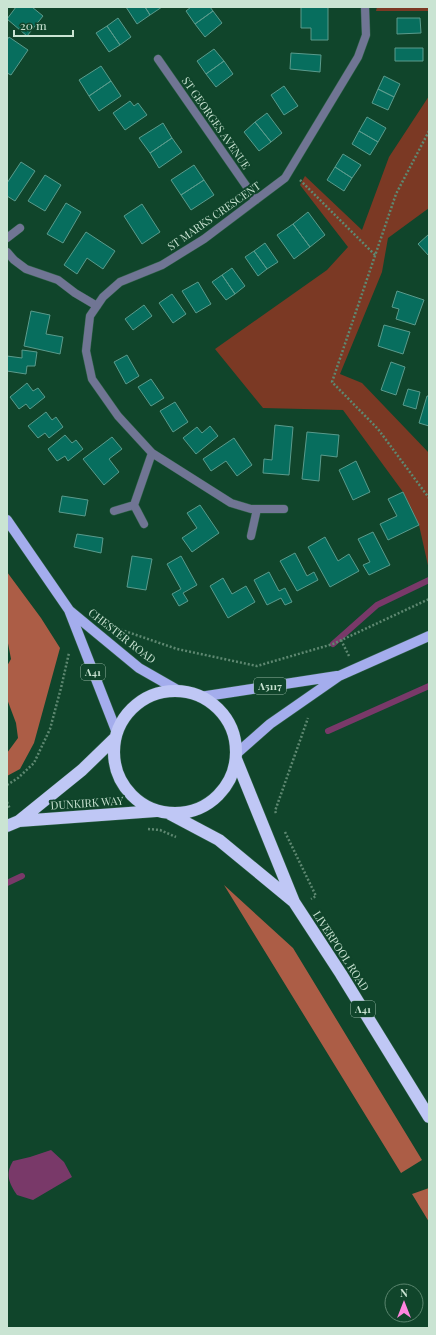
<svg xmlns="http://www.w3.org/2000/svg" width="436" height="1335" font-family="'Playfair Display',serif">
  <style>
    .green { fill: #7b3924 }
    .forest { fill: #ac5d46 }
    .water { fill: #793969 }
    .lines { fill: none; stroke-linecap: round; stroke-linejoin: round }
    .stream { stroke: #793969; stroke-width: 6 }
    .building { fill: #076e5e; stroke: #5a9b8c }
    .street-casing { stroke: #316249; stroke-width: 9 }
    .primary-casing { stroke: #316249; stroke-width: 11 }
    .highway-casing { stroke: #316249; stroke-width: 13 }
    .path { stroke: #5e8871; stroke-width: 2.5; stroke-dasharray: 2 2; stroke-linecap: butt }
    .street { stroke: #707594; stroke-width: 8 }
    .primary { stroke: #a4aded; stroke-width: 10 }
    .highway { stroke: #bfc7f5; stroke-width: 12 }
    .labels { text-anchor: middle; stroke-width: 4; stroke-linejoin: round; paint-order: stroke }
    .shield { fill: #10452b; stroke: #92b4a1; stroke-width: 1 }
    .shield-label { font-size: 10px; font-weight: bold; fill: #cae4d3 }
    .street-label { font-size: 11px; fill: #cae4d3; stroke: #10452b }
  </style>
  <rect width="100%" height="100%" fill="#10452b"/>
  <path class="green" d="M377 7H429V11H376Z
    M429 96V208L388 238 382 272 340 374 362 383 429 453V570L419 525 403 492 343 410 263 408 215 349 327 270 348 247 300 185 305 176 362 230 389 157Z"/>
  <path class="forest" d="M7 572 41 618 60 648 34 743 20 769 7 776V753L18 738 16 723 7 699V666L11 659 7 638Z
    M224 885 293 948 422 1160 401 1173Z
    M429 1188V1222L412 1194Z"/>
  <path class="water" d="M51 1150 64 1162 72 1177 33 1200 17 1195C9 1183 5 1174 13 1161L30 1157Z"/>
  <g class="lines">
    <path class="stream" d="M333 644 377 605 429 580
      M328 731 429 686
      M7 883 22 876"/>
  </g>
  <path class="building" d="M16 7H32L43 16 27 36 7 19Z
    M126 7H145L150 15 137 24Z
    M145 7H162L150 15Z
    M191 7H210L213 11 195 24 186 11Z
    M301 7H328V40H311V28H301Z
    M213 11 222 23 205 37 195 24Z
    M118 18 131 37 120 45 107 26Z
    M397 18H420L421 33 397 34Z
    M107 26 120 45 109 52 96 33Z
    M9 37 28 50 11 75 7 73V40Z
    M395 48H423V61H395Z
    M214 49 224 61 206 74 197 61Z
    M291 53 321 55 320 72 290 69Z
    M224 61 233 74 216 87 206 74Z
    M101 66 111 81 89 96 79 80Z
    M384 76 400 84 394 97 378 89Z
    M111 81 121 96 99 111 89 96Z
    M284 86 298 106 284 115 271 95Z
    M378 89 394 97 388 110 372 103Z
    M130 101 134 106 138 103 147 115 125 130 113 113Z
    M267 113 282 133 271 142 255 122Z
    M367 117 386 128 378 142 359 131Z
    M255 122 271 142 259 151 244 132Z
    M163 123 172 138 150 153 139 138Z
    M359 131 378 142 370 155 352 144Z
    M172 138 182 152 159 168 150 153Z
    M343 154 361 165 352 178 335 167Z
    M21 162 35 171 15 201 7 196V183Z
    M194 165 204 180 181 195 171 180Z
    M335 167 352 178 344 191 327 180Z
    M45 175 61 185 45 211 28 201Z
    M204 180 214 195 191 210 181 195Z
    M66 203 81 212 63 243 47 234Z
    M142 204 160 232 142 244 124 216Z
    M308 212 325 235 310 247 293 224Z
    M293 224 310 247 294 259 277 235Z
    M86 232 115 251 103 269 87 258 77 274 64 265Z
    M429 234V256L418 244Z
    M265 243 278 262 267 269 254 251Z
    M254 251 267 269 258 276 245 257Z
    M232 268 245 286 235 294 222 275Z
    M222 275 235 294 226 300 212 282Z
    M198 282 211 304 196 313 182 291Z
    M397 291 424 300 415 325 396 319 399 309 392 307Z
    M172 294 186 314 173 323 159 303Z
    M144 305 152 316 133 330 125 319Z
    M31 311 50 315 46 334 63 337 60 354 24 346Z
    M384 325 410 332 403 354 378 346Z
    M22 350 37 352 35 366H27L26 374 7 371V356L22 358Z
    M127 355 139 376 126 384 114 362Z
    M391 362 405 367 396 395 381 390Z
    M151 379 164 398 151 406 138 387Z
    M27 383 33 391 38 388 45 397 30 409 26 404 19 409 10 397Z
    M408 389 420 392 416 409 403 405Z
    M427 396H429V426L419 423Z
    M175 402 188 422 173 432 160 411Z
    M46 412 52 420 56 417 63 427 49 438 45 433 38 438 28 426Z
    M275 425 293 427 289 475 263 473 264 459 272 460Z
    M210 426 218 436 196 454 183 438 197 427 202 433Z
    M307 432 339 435 337 457 321 455 319 481 302 479Z
    M65 435 72 443 76 440 83 449 68 461 65 456 57 461 48 449Z
    M112 437 122 449 109 459 119 472 104 485 83 459Z
    M234 438 252 465 237 476 226 461 211 471 203 459Z
    M356 461 370 492 353 500 339 470Z
    M403 492 419 525 388 540 380 524 397 516 388 499Z
    M62 496 88 500 85 516 59 512Z
    M200 505 219 533 192 552 182 538 197 528 187 513Z
    M373 532 390 565 369 575 363 565 370 562 358 539Z
    M77 534 103 538 101 553 74 547Z
    M325 537 338 561 349 554 359 571 330 587 308 547Z
    M295 553 307 576 314 572 318 580 297 591 280 561Z
    M132 556 152 559 146 590 127 587Z
    M181 556 197 585 183 593 188 601 179 606 172 594 181 589 167 564Z
    M269 572 279 591 285 588 292 602 285 605 281 598 267 605 254 580Z
    M223 578 232 594 246 586 255 602 228 618 210 586Z"/>
  <g class="lines">
    <defs>
      <path id="street" d="M158 59 256 200
        M7 238 20 228
        M7 252 14 260 26 269 58 280 75 293 97 306
        M134 505 144 524
        M284 509H251L231 503 152 453 118 416 92 379 86 351 90 316 103 297 120 282 162 265 204 239 285 178 358 57 366 35 365 7
        M114 511 134 505 152 453
        M251 536 257 509"/>
      <path id="primary" d="M7 520 69 610 117 733
        M70 611 139 668 181 692
        M200 697 337 676
        M236 754 270 724 339 676 429 636"/>
      <path id="highway" d="M114 752a61 61 0 1 1 122 0a61 61 0 1 1-122 0Z
        M236 759 294 902 341 974 429 1117
        M170 814 219 840 293 901
        M19 821 156 811
        M7 826 19 821 82 770 115 738"/>
    </defs>
    <use href="#street" class="street-casing"/>
    <use href="#primary" class="primary-casing"/>
    <use href="#highway" class="highway-casing"/>
    <path class="path" d="M429 131 396 194 332 382 378 429 429 498
      M300 180 375 255
      M113 627 177 649 257 666 333 644 429 599
      M341 640 349 656
      M7 785 18 778 34 763 50 729 61 688 69 653
      M7 802 10 809
      M276 813 275 811 308 718
      M148 829 160 830 176 837
      M285 832 316 896 311 899"/>
    <use href="#street" class="street"/>
    <use href="#primary" class="primary"/>
    <use href="#highway" class="highway"/>
  </g>
  <g class="labels">
    <g class="shield">
      <rect x="81" y="664" width="24" height="16" rx="3"/>
      <rect x="254" y="678" width="32" height="16" rx="3"/>
      <rect x="351" y="1001" width="24" height="16" rx="3"/>
    </g>
    <g class="shield-label">
      <text x="93" y="676">A41</text>
      <text x="270" y="690">A5117</text>
      <text x="363" y="1013">A41</text>
    </g>
    <g class="street-label">
      <text transform="translate(216 123) rotate(55)" y="4">ST GEORGES AVENUE</text>
      <text transform="translate(214 216) rotate(-35)" y="4">ST MARKS CRESCENT</text>
      <text transform="translate(122 636) rotate(38)" y="4">CHESTER ROAD</text>
      <text transform="translate(87 803) rotate(-4)" y="4">DUNKIRK WAY</text>
      <text transform="translate(341 951) rotate(57)" y="4">LIVERPOOL ROAD</text>
    </g>
  </g>
  <rect width="436" height="1335" fill="none" stroke="#cae4d3" stroke-width="16"/>
  <g transform="translate(404 1303)"><circle r="19" fill="#10452b" stroke="#5a856e"/>
  <path d="M0-3L7 15L0 10L-7 15Z" fill="#fe85df"/>
  <text y="-6" font-size="11" font-weight="bold" text-anchor="middle" fill="#cae4d3">N</text>
  </g>
  <path d="M14 30v6h59v-6" fill="none" stroke="#cae4d3" stroke-width="2"/>
  <text x="20" y="30" font-size="12" fill="#cae4d3" stroke="#10452b" stroke-width="3" paint-order="stroke">20 m</text>
</svg>
